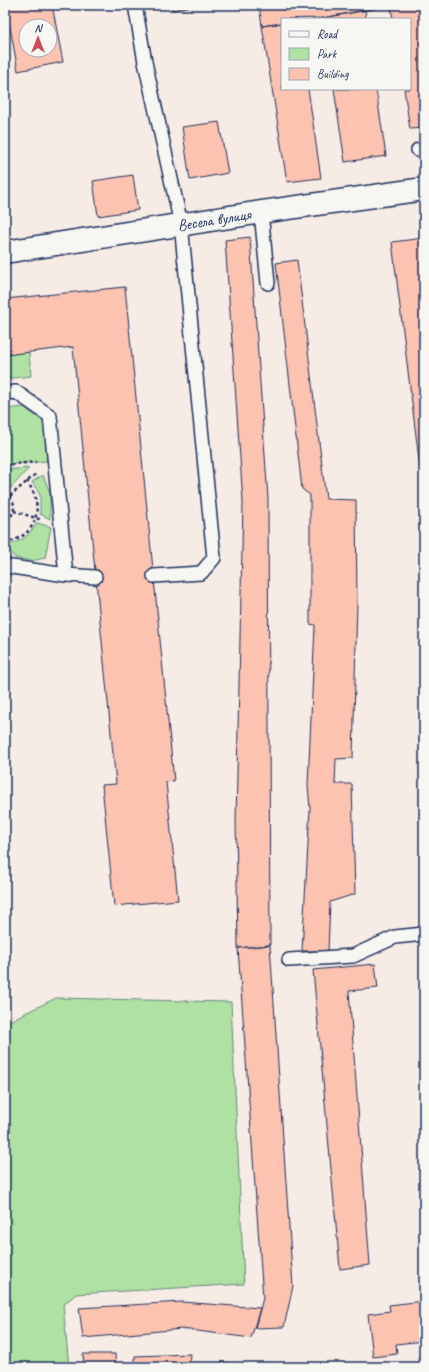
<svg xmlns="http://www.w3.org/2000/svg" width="429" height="1372" font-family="Caveat,sans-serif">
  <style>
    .green { fill: #aee1a2; stroke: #648880 }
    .building { fill: #fbc3b0; stroke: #1b2f5e; fill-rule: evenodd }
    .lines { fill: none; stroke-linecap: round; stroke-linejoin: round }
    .lane-casing { stroke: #1b2f5e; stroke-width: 16 }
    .street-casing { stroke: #1b2f5e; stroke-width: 25 }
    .path { stroke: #1b2f5e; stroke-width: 2.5; stroke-dasharray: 3 3; stroke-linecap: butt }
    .lane { stroke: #f6f6f2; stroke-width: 13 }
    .street { stroke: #f6f6f2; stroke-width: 22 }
    .labels { text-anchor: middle; stroke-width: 3; stroke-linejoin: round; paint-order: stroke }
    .street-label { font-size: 16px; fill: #1b2f5e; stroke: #f6f6f2 }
  </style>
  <rect width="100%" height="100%" fill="#f7ece5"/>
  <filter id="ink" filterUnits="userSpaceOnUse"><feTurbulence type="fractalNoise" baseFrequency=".025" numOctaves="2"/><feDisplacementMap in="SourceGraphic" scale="8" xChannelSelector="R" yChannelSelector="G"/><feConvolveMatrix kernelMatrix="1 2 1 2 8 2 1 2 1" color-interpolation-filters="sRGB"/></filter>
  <g filter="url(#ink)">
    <path class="green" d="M29 352 31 376 5 379V355Z
      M24 407 44 422 47 461 5 465V409Z
      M29 468 10 489 5 488V470Z
      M43 475 50 493V519L40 514V495L32 482Z
      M37 523 51 527 45 558 31 561 15 558 6 545C22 542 28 536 37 523Z
      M56 998 231 1002 244 1284 76 1294 63 1305 69 1367H5V1023Z"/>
    <path class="building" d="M6 5H52L63 62 18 71ZM26 26H50V50H26Z
      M171 5H198L172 10Z
      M259 5H396L323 18 282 19V23L262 26Z
      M424 5V128L410 129 404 89H410V19H393L391 6Z
      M365 10 366 19H323V18Z
      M282 23V89H308L321 178 287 182 262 26Z
      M334 89H376L386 156 345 162Z
      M219 122 228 173 190 180 182 127Z
      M133 175 138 210 98 216 93 181Z
      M250 237 268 499 270 945 238 948 236 820 243 502 225 240Z
      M424 238V468H420L392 242Z
      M297 260 326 499 356 500 357 603 353 758 336 759 335 784H352L355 894 330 902 328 951H302L310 809 308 785 315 625 310 624V495L302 489 276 263Z
      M125 287 174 781 166 782 178 900 114 906 102 785 116 784 73 347 5 355V299Z
      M270 945 293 1286 284 1327 255 1328 263 1298 238 948Z
      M375 964 378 988 349 991 370 1265 340 1269 313 970Z
      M424 1301V1341L396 1344 397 1354 373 1357 368 1314 390 1311 389 1305Z
      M182 1302 260 1308 251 1338 182 1329 83 1338 79 1308Z
      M83 1354H115L116 1367H84Z
      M190 1354 189 1367H135V1356Z
      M222 1362 251 1367H221Z"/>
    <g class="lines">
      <defs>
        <path id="lane" d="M135 5 145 62 181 224 214 558 201 573 154 576
          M418 150 424 149
          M261 212 268 283
          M5 393 16 392 50 416 66 575
          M5 566 66 575 95 577
          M289 960 353 956 395 937 424 934"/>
        <path id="street" d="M5 252 261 212 424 189"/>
      </defs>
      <use href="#lane" class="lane-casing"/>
      <use href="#street" class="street-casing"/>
      <path class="path" d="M5 465 36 462
        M5 493C17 500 17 514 5 521
        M10 496 37 473
        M14 511 42 520
        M5 543C38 536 45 507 27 481"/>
      <use href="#lane" class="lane"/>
      <use href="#street" class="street"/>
    </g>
  </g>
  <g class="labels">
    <g class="street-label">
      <text transform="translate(214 219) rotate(-9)" y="6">Весела вулиця</text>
    </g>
  </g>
  <rect width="429" height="1372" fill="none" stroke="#f6f6f2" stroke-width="20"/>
  <rect x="10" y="10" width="409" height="1352" fill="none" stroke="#1b2f5e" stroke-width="1.5" filter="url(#ink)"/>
  <rect x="281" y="18" width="130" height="72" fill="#f6f6f2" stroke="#9ea6b7"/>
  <rect x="289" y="31" width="20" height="6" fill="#f6f6f2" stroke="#9ea6b7"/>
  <text x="317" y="38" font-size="12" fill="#1b2f5e">Road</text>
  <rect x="289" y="48" width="20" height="12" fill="#aee1a2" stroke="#9ea6b7"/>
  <text x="317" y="58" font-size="12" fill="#1b2f5e">Park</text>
  <rect x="289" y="68" width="20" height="12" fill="#fbc3b0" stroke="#9ea6b7"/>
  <text x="317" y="78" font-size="12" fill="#1b2f5e">Building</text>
  <g transform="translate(38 38)"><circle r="19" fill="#f6f6f2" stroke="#9ea6b7"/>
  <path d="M0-3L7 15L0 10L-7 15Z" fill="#d1495b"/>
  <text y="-6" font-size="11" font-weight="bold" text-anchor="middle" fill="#1b2f5e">N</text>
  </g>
</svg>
